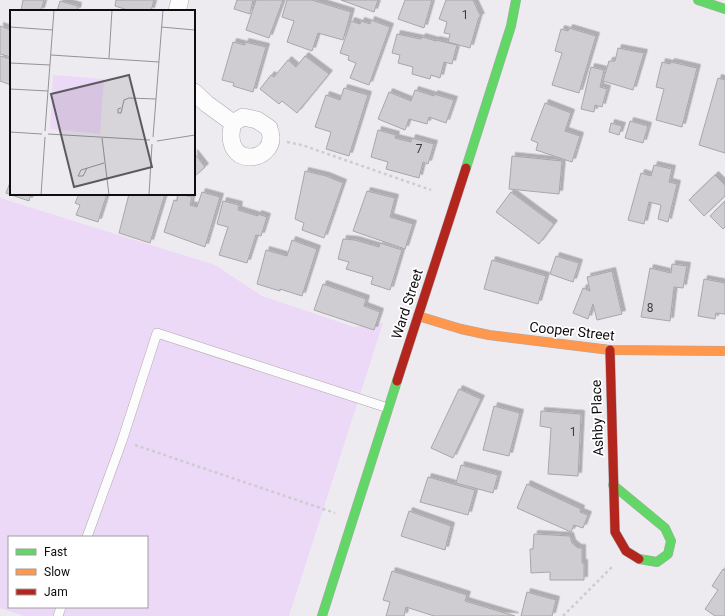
<svg xmlns="http://www.w3.org/2000/svg" width="725" height="616" font-family="Roboto,sans-serif">
  <style>
    .green { fill: #ecd8f7; fill-rule: evenodd }
    .building { fill: #cfcdd1; stroke: #a8a6a9; filter: url(#shadow) }
    .lines { fill: none; stroke-linecap: round; stroke-linejoin: round }
    .lane-casing { stroke: #aaa8ab; stroke-width: 10 }
    .street-casing { stroke: #aaa8ab; stroke-width: 18 }
    .fast-casing { stroke: #aaa8ab; stroke-width: 10 }
    .slow-casing { stroke: #aaa8ab; stroke-width: 10 }
    .jam-casing { stroke: #aaa8ab; stroke-width: 10 }
    .path { stroke: #cecdce; stroke-width: 2.5; stroke-dasharray: 3 3; stroke-linecap: butt }
    .lane { stroke: #fcfcfd; stroke-width: 9 }
    .street { stroke: #fcfcfd; stroke-width: 17 }
    .fast { stroke: #63d668; stroke-width: 9 }
    .slow { stroke: #ff974d; stroke-width: 9 }
    .jam { stroke: #b3261e; stroke-width: 9 }
    .labels { text-anchor: middle; stroke-width: 3.5; stroke-linejoin: round; paint-order: stroke }
    .number-label { font-size: 12px; fill: #3e3c40 }
    .street-label { font-size: 14px; fill: #0e0c0f; stroke: #fff }
    .inset-road { fill: none; stroke: #949296; stroke-width: 1 }
    .view { fill: #5c5a5e; fill-opacity: 0.15; stroke: #5c5a5e; stroke-width: 2 }
    .inset-edge { fill: none; stroke: #0e0c0f; stroke-width: 2 }
  </style>
  <defs>
    <filter id="shadow"><feDropShadow dx="3.5" dy="-3.5" stdDeviation="0" flood-color="#0004"/></filter>
  </defs>
  <rect width="100%" height="100%" fill="#eeebf0"/>
  <path class="green" d="M0 198 215 265 262 296 354 327 383 323 289 616H24L0 608ZM9 537H147V607H9Z"/>
  <path class="building" d="M23 0H44L41 11H21Z
    M116 0H154L151 11H131L115 6Z
    M237 0H253L250 14 234 9Z
    M256 0H283L269 38 246 30Z
    M287 0H312L351 12 343 40 318 33 312 51 287 42 294 21 282 17Z
    M341 0H378L374 12Z
    M405 0H432L424 28 398 19Z
    M446 0H473L481 17H479L470 48 448 42 450 34 444 33 447 22 439 19Z
    M60 1 78 6 77 11H57Z
    M371 20 390 27 369 85 350 78 356 63 348 60 349 56 340 53 351 21 360 24 361 21 370 24Z
    M0 26 11 30V57L0 54Z
    M569 28 596 36 579 93 552 85 562 53 555 51 561 29 568 31Z
    M397 34 421 39 422 37 436 41V40L457 45 452 64 444 62 440 78 431 75 430 79 412 74 413 67 398 63 400 55 392 53Z
    M233 42 245 45V42L266 47 253 92 233 86 234 83 222 80Z
    M618 48 644 53 633 90 603 81 609 61H615Z
    M0 56 11 59V85L0 81Z
    M305 56 329 74 297 113 282 101 279 104 260 89 271 75 274 77 288 60 296 67Z
    M662 62 670 64 671 62 697 68 682 127 656 120 664 89 656 87Z
    M591 67 604 70 600 87 607 89 602 107 595 105 594 112 581 109Z
    M718 78 725 80V153L699 145Z
    M344 88 368 95 349 156 326 149 331 132 315 127 326 95 340 100Z
    M415 90 434 96V94L454 100 446 123 429 117 427 124 409 119 405 130 378 119 389 92 411 101Z
    M545 103 571 113 565 131 580 136 572 162 536 150 538 143 531 140Z
    M630 121 648 126 643 143 625 138Z
    M611 123 622 126 619 135 609 132Z
    M378 130 396 135 395 138 411 142 412 138 434 144 428 164 423 162 419 178 386 169 388 162 371 157Z
    M194 153 205 167 194 177Z
    M512 156 562 161 559 194 509 189Z
    M654 165 672 169 669 182 677 184 668 222 658 219 661 205 649 202 644 224 628 220 641 173 651 176Z
    M305 171 326 176 343 183 324 238 302 230 304 223 295 219Z
    M715 175 725 185V196L704 216 689 200Z
    M11 180V194H31L29 201 6 193Z
    M367 191 395 198 390 217 413 224 405 249 353 231Z
    M202 192 220 197 205 247 164 232 174 200 177 201 178 194 192 197 190 205 197 207Z
    M511 192 554 224 539 244 496 212Z
    M79 194H107L98 222 76 215 80 205 75 203Z
    M129 194H165L150 243 119 233Z
    M223 201 239 205 238 210 258 216V214L267 217 261 236 256 235 247 263 219 255 228 227 217 224Z
    M725 201V227L723 229 710 216Z
    M343 239 355 240 379 247 380 243 402 250 390 290 371 284 373 277 346 269 349 262 338 259Z
    M292 240 317 249 302 296 280 289V291L257 284 266 250 287 256Z
    M556 256 579 263 573 282 550 274Z
    M492 260 546 276 538 304 484 289Z
    M672 264 687 266 683 288 674 287 670 321 641 317 650 268 671 273Z
    M612 271 622 314 597 320 593 304 588 319 573 313 583 288 590 291 587 277Z
    M704 279 725 283V314L716 313 715 319 698 316Z
    M323 284 366 299 364 306 380 312 374 330 314 310Z
    M459 389 481 399 453 458 431 448Z
    M494 406 520 413 509 456 483 450Z
    M541 411 581 414 578 476 548 474 551 428 540 426Z
    M461 465 498 475 493 493 456 483Z
    M428 477 475 490 468 515 420 502Z
    M527 484 581 509 580 512 588 515 583 528 574 525 571 532 517 508Z
    M409 511 451 526 445 550 401 536Z
    M534 534 570 536 572 543 578 548H582V563H584V580H550V572L531 573 530 549H533Z
    M723 569 725 571V616H715L705 609 718 590 712 586Z
    M392 571 467 595 465 601 515 616H434L406 607 404 616H386L390 602 383 600Z
    M527 592 556 600 552 616H521Z"/>
  <g class="lines">
    <defs>
      <path id="lane" d="M87 537 122 441 157 333 388 408
        M58 616 61 607"/>
      <path id="street" d="M177 11 180 0
        M194 92 207 104 233 123
        M243 117 257 120 269 128C269 130 271 134 271 137 272 160 231 168 231 135 231 131 232 127 233 123Z"/>
      <path id="fast" d="M698 0 725 9
        M466 168 511 26 516 0
        M613 485 665 528 671 541 668 554 657 562 639 559
        M322 616 397 381"/>
      <path id="slow" d="M418 316 461 329 489 335 610 350 725 351"/>
      <path id="jam" d="M610 350 615 532 626 551 639 559
        M397 381 466 168"/>
    </defs>
    <use href="#lane" class="lane-casing"/>
    <use href="#street" class="street-casing"/>
    <use href="#fast" class="fast-casing"/>
    <use href="#slow" class="slow-casing"/>
    <use href="#jam" class="jam-casing"/>
    <path class="path" d="M287 142 302 145 431 190
      M135 445 335 513
      M563 616 613 566"/>
    <use href="#lane" class="lane"/>
    <use href="#street" class="street"/>
    <use href="#fast" class="fast"/>
    <use href="#slow" class="slow"/>
    <use href="#jam" class="jam"/>
  </g>
  <g class="labels">
    <g class="number-label">
      <text x="465" y="19">1</text>
      <text x="419" y="153">7</text>
      <text x="650" y="312">8</text>
      <text x="573" y="436">1</text>
    </g>
    <g class="street-label">
      <text transform="translate(407 304) rotate(-72)" y="5">Ward Street</text>
      <text transform="translate(572 331) rotate(6)" y="5">Cooper Street</text>
      <text transform="translate(597 418) rotate(-92)" y="5">Ashby Place</text>
    </g>
  </g>
  <g transform="translate(10 10)">
    <rect width="185" height="185" fill="#eeebf0"/>
    <path d="M43 65 94 69 90 124 40 119Z" fill="#ecd8f7"/>
    <path class="inset-road" d="M0 17 43 20M151 17 185 20M41 45 149 52M99 48 102 0M0 53 40 55M0 79 38 81M111 98 108 99V103H111L114 90 119 88 146 89M35 121 44 0M0 122 32 124M38 124 140 130M143 127 153 0M92 128 99 185M147 131 185 125M77 158 73 166H68L71 160 94 153M31 185 35 127M139 185 142 134"/>
    <path class="view" d="M119 65 142 157 64 177 41 84Z"/>
    <rect width="185" height="185" class="inset-edge"/>
  </g>
  <rect x="8" y="536" width="140" height="72" fill="#ffffff" stroke="#9f9e9f"/>
  <rect x="16" y="549" width="20" height="6" fill="#63d668" stroke="#9f9e9f"/>
  <text x="44" y="556" font-size="12" fill="#0e0c0f">Fast</text>
  <rect x="16" y="569" width="20" height="6" fill="#ff974d" stroke="#9f9e9f"/>
  <text x="44" y="576" font-size="12" fill="#0e0c0f">Slow</text>
  <rect x="16" y="589" width="20" height="6" fill="#b3261e" stroke="#9f9e9f"/>
  <text x="44" y="596" font-size="12" fill="#0e0c0f">Jam</text>
</svg>
